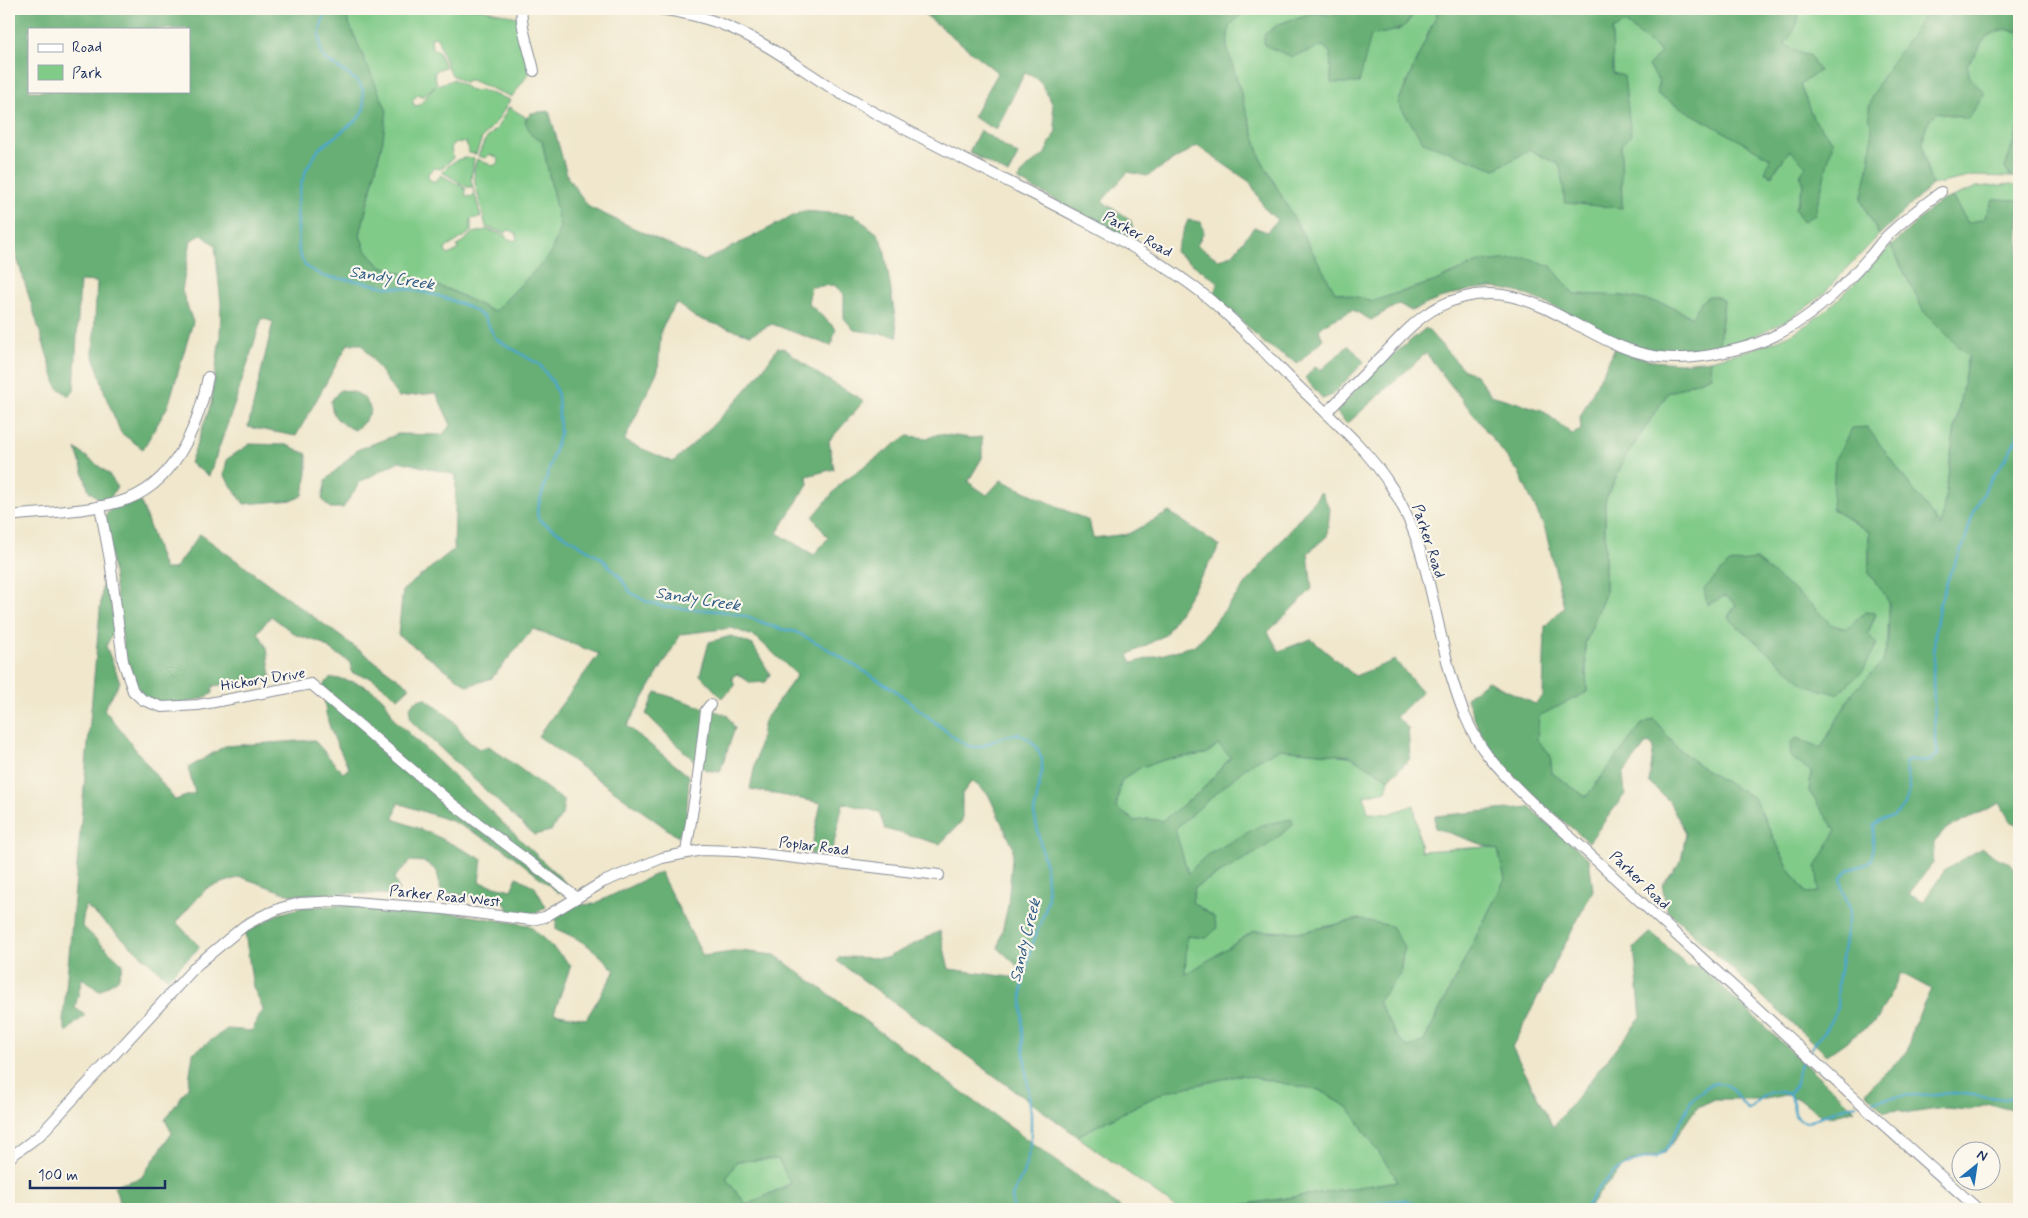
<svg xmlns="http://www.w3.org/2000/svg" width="2028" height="1218" font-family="Mynerve,sans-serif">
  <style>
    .green { fill: #81cb89; stroke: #4e7d74; fill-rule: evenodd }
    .forest { fill: #68af75; stroke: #426f6a; fill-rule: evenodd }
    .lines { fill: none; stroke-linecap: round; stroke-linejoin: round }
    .stream { stroke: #4ca7ca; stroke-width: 2.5 }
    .minor-casing { stroke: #868b95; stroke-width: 12 }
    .minor { stroke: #fff; stroke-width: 10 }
    .labels { text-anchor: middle; stroke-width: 4.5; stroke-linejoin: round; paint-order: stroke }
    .street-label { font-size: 15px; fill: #1b2f5e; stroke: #fbf7ec }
    .water-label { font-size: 16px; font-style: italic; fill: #2c5984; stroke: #fbf7ec }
  </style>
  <rect width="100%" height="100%" fill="#fbf7ec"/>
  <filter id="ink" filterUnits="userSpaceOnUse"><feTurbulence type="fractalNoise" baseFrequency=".02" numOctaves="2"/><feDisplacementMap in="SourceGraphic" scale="10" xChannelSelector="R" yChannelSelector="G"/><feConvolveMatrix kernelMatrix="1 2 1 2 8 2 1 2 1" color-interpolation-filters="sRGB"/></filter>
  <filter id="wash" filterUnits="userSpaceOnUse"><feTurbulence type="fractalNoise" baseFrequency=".0096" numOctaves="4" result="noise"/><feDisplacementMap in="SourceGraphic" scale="20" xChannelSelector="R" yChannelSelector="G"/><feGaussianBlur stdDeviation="1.12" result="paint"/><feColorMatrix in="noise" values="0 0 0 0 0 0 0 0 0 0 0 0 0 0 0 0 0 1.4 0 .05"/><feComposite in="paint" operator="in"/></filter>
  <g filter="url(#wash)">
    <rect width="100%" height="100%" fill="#f0e7cc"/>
    <path class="green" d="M348 9H482L517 17 525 49 529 73 512 97 471 80H467L465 83 452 75 447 67 437 37 431 38 432 49 438 50 445 67 437 70 434 74 437 83 423 97 419 94 412 100 414 105 418 106C424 101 428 93 434 87 440 82 447 84 453 79L472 91 481 90 510 100 497 121 482 138 476 154 469 153 466 142 453 144 451 149 453 158 441 169 435 168 428 173V177L431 181H436L441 175 465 188 466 196 472 197 474 194 473 187H467L442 172C452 162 459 156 474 158L471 180 481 217 471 219V232L446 248 445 251 448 255 458 250 457 246 473 233 483 231 486 229 505 235 506 238 515 241 517 238 516 233 509 230 505 233 486 227 475 183 474 169 477 159 493 166 499 162 498 158 489 154 486 158 478 156 485 140 497 128 509 107 527 118 525 121 542 141 560 227 550 255 494 312 452 291 379 265 365 249 360 235 383 139 346 16Z
      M1273 9H1354L1336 15 1311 13 1279 24 1264 35 1292 56 1323 46 1330 52 1371 35 1399 30 1413 14 1414 9H1439L1398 103 1495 169 1530 150 1560 165 1622 208 1621 145 1613 73 1612 30 1625 23 1661 52 1657 94 1771 158 1772 176 1790 149 1806 166 1800 175 1804 184 1795 208 1833 142 1813 118 1800 85 1819 71 1802 54 1783 44 1799 13 1798 9H1928L1869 107 1872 132 1870 164 1861 200 1879 235 1819 298 1788 320 1732 346 1719 345 1724 301 1692 317 1665 304 1624 296 1574 294 1551 267 1478 262 1436 281 1373 301 1335 292 1261 159 1227 47 1229 27 1243 13Z
      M2004 29 2019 32V126L2005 168 2011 177 1974 176 1932 185C1926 169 1919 141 1927 125 1929 120 1934 116 1938 112L1968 119 1985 93 1970 78 1967 65 1987 36Z
      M2012 184 2019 186V200L1993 199 1984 219 1968 223 1952 197 1977 187Z
      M1891 246 1924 312 1968 356 1953 440 1941 528 1867 427 1832 509 1869 532V573L1889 602 1888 641 1883 662 1853 692 1821 748 1796 738 1792 758 1811 771 1809 791 1836 831 1817 867 1820 892 1806 893 1789 869 1754 798 1707 772 1677 748 1654 719 1642 724 1586 797 1552 773 1550 754 1537 741 1538 716 1587 692 1585 644 1605 594V501L1625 458 1668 393 1711 376 1710 360C1739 353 1770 346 1797 331 1833 309 1861 276 1891 246ZM1725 596 1810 603 1832 625 1848 629 1865 612 1876 614 1868 634 1728 617 1736 604Z
      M1218 745 1232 756 1200 792 1162 821 1148 819 1135 821 1116 808 1121 781 1141 767 1167 759 1206 754Z
      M1279 749 1350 756 1389 779 1386 791 1364 796 1368 813 1389 814 1414 805 1421 851 1487 847 1498 850 1505 879 1424 1041 1409 1048 1397 1037 1378 1002 1400 974 1404 947 1359 919 1303 932 1254 931 1184 976 1187 936 1207 938 1214 917 1192 902 1195 887 1264 848 1293 825 1292 819 1207 855 1188 873 1174 829 1250 764Z
      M1241 1075 1319 1090 1348 1107 1398 1181 1215 1209H1178L1077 1136 1164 1092Z
      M778 1159 791 1183 747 1205 726 1179 737 1161Z"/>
    <path class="forest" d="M9 9H348L346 16 387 111 383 139 360 235 365 249 379 265 452 291 494 312 550 255 560 227 542 141 531 135 525 121 531 113 549 111 568 178 589 207 704 261 803 211 854 215 878 234 884 247 898 336 854 330 844 318V294L834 285 811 287 808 303 836 329 831 346 772 324 750 335 696 318 676 303 661 330 658 370 624 441 673 462C710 429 752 389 778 347L785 349 818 374 864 401 829 441 834 469 807 476 808 484 777 533 814 555 828 538 813 517 842 482 907 436 928 438 939 434 971 438 982 437V458L968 482 987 495 1001 480 1089 521 1093 538 1128 534 1169 512 1220 546 1165 635 1128 655 1132 663 1196 645 1321 492 1330 509 1327 536 1308 553 1312 589 1268 632 1279 651 1311 639 1355 676 1395 660 1422 692 1396 717 1408 728 1410 759 1389 779 1350 756 1279 749 1250 764 1175 829 1188 873 1207 855 1261 825 1292 819 1293 825 1264 848 1195 887 1192 902 1214 917 1217 928 1207 938 1187 936 1185 975 1254 931 1303 932 1359 919 1391 926 1404 947 1400 974 1378 1002 1397 1037 1409 1048 1424 1041 1505 879 1498 850 1435 828V816L1529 807 1589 859 1593 890 1512 1047 1553 1127 1641 1017 1634 948 1651 932 1688 966 1700 967 1855 1110 1832 1116 1821 1115 1800 1099 1785 1095 1766 1099H1715L1696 1108 1665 1153 1629 1161 1601 1191 1588 1209H1215L1398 1181 1348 1107 1319 1090 1241 1075 1164 1092 1077 1136 837 961 839 957 886 958 940 931 949 969 1018 978 1019 967 998 948 1008 906 1013 847 988 794 972 781 962 794V821L940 844 885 829 879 812 843 803 831 857 810 854 821 803 750 789 764 721 797 675 757 638 732 628 681 634 627 726 689 776 686 821 678 837 538 736 599 654 533 629 492 678 468 686 398 635 403 590 454 549 456 475 399 461 360 482 343 508H330L322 499 326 480 357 450 398 434 442 435 451 425 436 393 398 397 362 344H348L296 436 248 427 273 322 262 318 235 403 209 476 190 463 211 404 220 337 221 304 215 245 202 235 191 240 182 291 193 322 168 406 143 449 121 433 106 397 93 353 97 282 80 281 74 391 69 396 57 387 9 232ZM29 29H189V91H29ZM1218 745 1231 757 1200 792 1162 821 1148 819 1135 821 1116 808 1121 781 1141 767 1167 759 1206 754Z
      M918 9H1273L1243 13 1229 27 1227 47 1261 159 1335 292 1373 301 1436 281 1478 262 1528 258 1551 266 1574 294 1624 296 1665 304 1692 317C1701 302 1706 288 1724 301L1719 345C1685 353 1651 354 1618 341 1608 338 1599 332 1591 327 1560 310 1528 290 1492 288 1467 287 1433 301 1411 311L1399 304 1371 320 1353 310 1325 324 1319 330 1323 339 1298 364 1264 343 1214 294 1218 282 1175 252 1188 220 1201 222 1204 232 1197 245 1219 260 1233 254 1254 227 1267 232 1277 220 1265 209 1250 182 1197 146 1147 176 1128 172 1102 201 1131 221 1134 237 1131 240 1018 180 1026 168 1044 155 1056 131 1052 103 1039 80 1025 72 996 130 973 117 998 73Z
      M1354 9H1414C1409 32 1390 32 1371 35L1359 83H1331L1330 52 1323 46 1292 57 1264 45V35L1279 24 1311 13 1336 15Z
      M1439 9H1798C1802 21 1792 35 1784 44L1802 54 1810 55 1819 71 1800 85 1813 118 1833 142 1815 214 1803 222 1795 209 1804 184 1800 175 1806 166 1790 150 1771 176 1765 172 1770 158 1657 94 1659 81 1648 66 1661 52 1625 23 1612 30 1613 73 1624 76 1631 135 1621 145 1622 208 1565 203 1560 165 1530 150 1495 169 1423 142 1398 103Z
      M1928 9H2019V32L2004 29 1987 36 1967 65 1970 78 1985 93 1968 119 1938 112C1934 116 1929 120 1927 125 1919 141 1926 169 1932 185L1879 235 1861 200C1866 178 1871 158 1872 135 1872 125 1867 114 1870 104 1880 70 1911 41 1928 9Z
      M2019 126V178L2011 177 2005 168Z
      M980 130 1018 155 1008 174 969 152Z
      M1952 197 1968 223 1984 219 1993 199 2019 200V825L2010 821 2000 803 1946 829 1934 843 1933 863 1909 894 1923 902 1945 870 1982 848 1997 858 2010 863 2019 875V1112L1990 1104 1970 1110 1945 1108 1910 1113 1898 1110 1885 1112 1865 1092 1907 1052 1913 1027 1931 989 1901 973 1877 1020 1827 1055 1667 910 1662 885 1681 861 1686 833 1669 801 1649 782 1654 746 1647 743 1623 774 1625 794 1589 842C1552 812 1504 775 1481 733 1475 722 1471 709 1466 697L1488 681 1535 704 1543 696 1545 626 1564 607 1545 529 1519 473 1426 353 1347 424 1336 412 1373 371 1426 328 1463 369 1477 376 1491 395 1542 410 1572 434 1581 430 1580 417 1615 348 1652 361 1681 363 1710 360 1711 376 1668 393 1625 458 1605 501V594L1585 644 1587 692 1539 716 1537 740 1550 754 1552 773 1586 797 1642 724 1654 719 1677 748 1708 772 1754 798 1789 869 1806 893 1819 892 1816 867 1836 831 1809 791 1811 771 1791 758 1790 743 1796 738 1821 748 1853 692 1883 662 1888 641 1889 602 1869 573V532L1832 509 1835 459 1852 428 1867 427 1941 527 1953 440 1968 356 1924 312 1891 246 1937 203Z
      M1349 345 1364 362 1332 395 1323 399 1305 378 1315 367 1321 370Z
      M340 390C356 391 366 395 371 411L364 422 355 430C340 424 331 417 331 401Z
      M250 444 287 445 307 454V473L303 495 294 500 244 504 224 475 227 459Z
      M76 449 108 473 117 486 110 499 102 501 89 491Z
      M141 502 164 569H174L200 534 410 687 398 698 372 678 352 673 351 663 319 642 296 635 271 616 258 632 267 648 271 677 213 686 212 694C189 706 149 712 133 686 129 680 128 671 126 664L105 516 112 508Z
      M1756 560 1810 603 1832 625 1847 629 1865 612 1876 613 1868 634 1877 644 1863 671 1837 694 1807 686 1728 618 1736 604 1725 596 1707 605 1704 589 1729 563Z
      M104 566H107L114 631 106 646 120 682 104 709 175 800 195 793 188 768 225 746 314 740 343 773 349 768C333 737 323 720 324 684L330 678C348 679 368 684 382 698 387 703 391 712 394 719L568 885 559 893 503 848 454 822 398 803 394 819 430 833 482 859 479 882 511 890 517 877 535 887 546 907 531 916 511 914 504 902 441 892 437 871 425 862 410 861 394 878 399 890 395 895 344 893 291 895 241 877 207 888 176 922 200 947 167 978 85 905 82 926 123 964 118 979 99 991 82 978 75 1008 85 1015 66 1032 63 1021Z
      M731 636 753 645 770 674 766 682 751 683 737 674 732 677 735 686 722 698 700 675 709 642Z
      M656 692 727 715 735 728 720 772 706 770 693 760 646 714Z
      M425 698 452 719 468 741 479 749 489 746 564 801 562 815 551 831 534 835 412 722C407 708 410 701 425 698Z
      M660 872 703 956 740 951 775 955 1122 1209H122L114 1186 141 1178 172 1133 165 1120 188 1087 193 1053 227 1029 252 1031 263 1009 253 987 245 933 278 914 304 907 348 905 451 913 529 925 571 965 554 1013 586 1019 615 971C595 949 584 941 556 929V916L572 905 594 904ZM778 1159 791 1184 747 1205 726 1179 737 1161Z"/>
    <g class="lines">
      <path class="stream" d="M326 9 319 33 321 53 325 59 356 80 361 86 363 90 364 108 358 119 319 149 307 168 301 184 297 206 299 253 306 267 325 277 352 280 386 287 404 288 439 296 467 306 484 317 496 339 540 365 553 383 558 395 560 432 537 511 538 518 542 522 601 558 620 577 630 592 645 601 665 607 720 611 745 616 777 628 796 632 821 645 893 689 955 738 968 746 980 747 1005 736 1019 734 1030 740 1037 748 1042 759V771L1034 813 1046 869 1048 896 1045 911 1031 948 1022 989 1023 1044 1031 1113V1145L1023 1174 1012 1196 1013 1209
        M1811 1048 1826 1029 1837 1009 1838 982 1850 909 1842 888 1841 878 1848 870 1867 864 1872 859 1874 825 1882 819 1893 817 1905 805 1910 789 1905 763 1909 760 1931 761 1938 754 1935 735 1933 675 1935 633 1939 606 1950 573 1964 544 1974 510 1988 484 2005 459 2017 438 2019 427
        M1788 1094 1795 1086 1802 1060
        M1874 1101 1898 1096 1955 1093 2006 1099 2014 1097 2019 1092
        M1354 1209 1381 1202 1403 1200 1430 1209
        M1585 1209 1596 1191 1613 1173 1632 1162 1656 1157 1667 1149 1691 1101 1706 1087 1715 1083 1725 1084 1730 1087 1748 1110C1758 1100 1769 1087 1785 1093 1788 1094 1790 1094 1791 1097 1797 1110 1789 1117 1806 1123L1838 1109 1856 1105"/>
    </g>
  </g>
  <g filter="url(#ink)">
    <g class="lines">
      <defs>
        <path id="minor" d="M522 9C519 24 531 54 534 71
          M658 9C680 12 701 16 721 24 770 42 811 78 857 103 929 144 1006 179 1079 218 1117 238 1156 259 1190 284 1230 313 1263 352 1298 386 1330 417 1368 449 1392 488 1427 542 1433 612 1450 672 1459 702 1469 732 1488 756 1525 802 1573 837 1615 878 1658 918 1701 958 1745 997 1822 1069 1899 1140 1978 1209
          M1326 413C1345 393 1365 374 1384 354 1400 337 1417 318 1438 307 1527 262 1578 347 1660 357 1689 361 1721 354 1749 346 1798 331 1837 295 1869 257 1876 250 1881 241 1889 234 1905 219 1923 205 1941 192
          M100 506 110 560 123 661 133 691 143 700 162 707 198 705 311 684 454 805 576 897
          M9 516C44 512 85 512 119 502 174 487 198 427 208 377
          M686 852 697 784 706 710 710 705
          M9 1158 40 1135 197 965 244 926 262 916 281 908 300 903 340 901 443 909 531 920 545 917 603 882 662 858 702 850 737 851 939 875"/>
      </defs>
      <use href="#minor" class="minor-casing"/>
      <use href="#minor" class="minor"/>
    </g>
  </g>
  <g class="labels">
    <g class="street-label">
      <text transform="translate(1138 234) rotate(30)" y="5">Parker Road</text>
      <text transform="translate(1429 541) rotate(72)" y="5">Parker Road</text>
      <text transform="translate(263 679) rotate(-9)" y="5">Hickory Drive</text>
      <text transform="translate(814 846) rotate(7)" y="5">Poplar Road</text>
      <text transform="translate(1640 880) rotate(44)" y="5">Parker Road</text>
      <text transform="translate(445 896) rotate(6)" y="5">Parker Road West</text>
    </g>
    <g class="water-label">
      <text transform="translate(392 277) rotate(9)" y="6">Sandy Creek</text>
      <text transform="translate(698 598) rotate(9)" y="6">Sandy Creek</text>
      <text transform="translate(1024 940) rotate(-76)" y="6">Sandy Creek</text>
    </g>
  </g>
  <rect width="2028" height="1218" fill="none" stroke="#fbf7ec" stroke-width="30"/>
  <rect x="28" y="28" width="162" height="65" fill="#fbf7ec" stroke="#a1a7b3"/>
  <rect x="38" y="44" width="25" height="8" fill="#ffffff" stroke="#a1a7b3"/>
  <text x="72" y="52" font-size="15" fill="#1b2f5e">Road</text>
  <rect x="38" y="65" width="25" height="15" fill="#81cb89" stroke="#a1a7b3"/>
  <text x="72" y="78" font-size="15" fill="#1b2f5e">Park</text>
  <g transform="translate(1976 1166) rotate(30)"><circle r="24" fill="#fbf7ec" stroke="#a1a7b3"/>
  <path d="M0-4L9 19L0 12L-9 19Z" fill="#1f6fb2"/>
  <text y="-8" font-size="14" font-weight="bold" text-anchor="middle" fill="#1b2f5e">N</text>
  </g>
  <path d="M30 1180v8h135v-8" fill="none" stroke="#1b2f5e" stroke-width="2.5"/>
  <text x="38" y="1180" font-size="15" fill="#1b2f5e" stroke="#fbf7ec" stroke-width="4" paint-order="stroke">100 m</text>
</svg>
